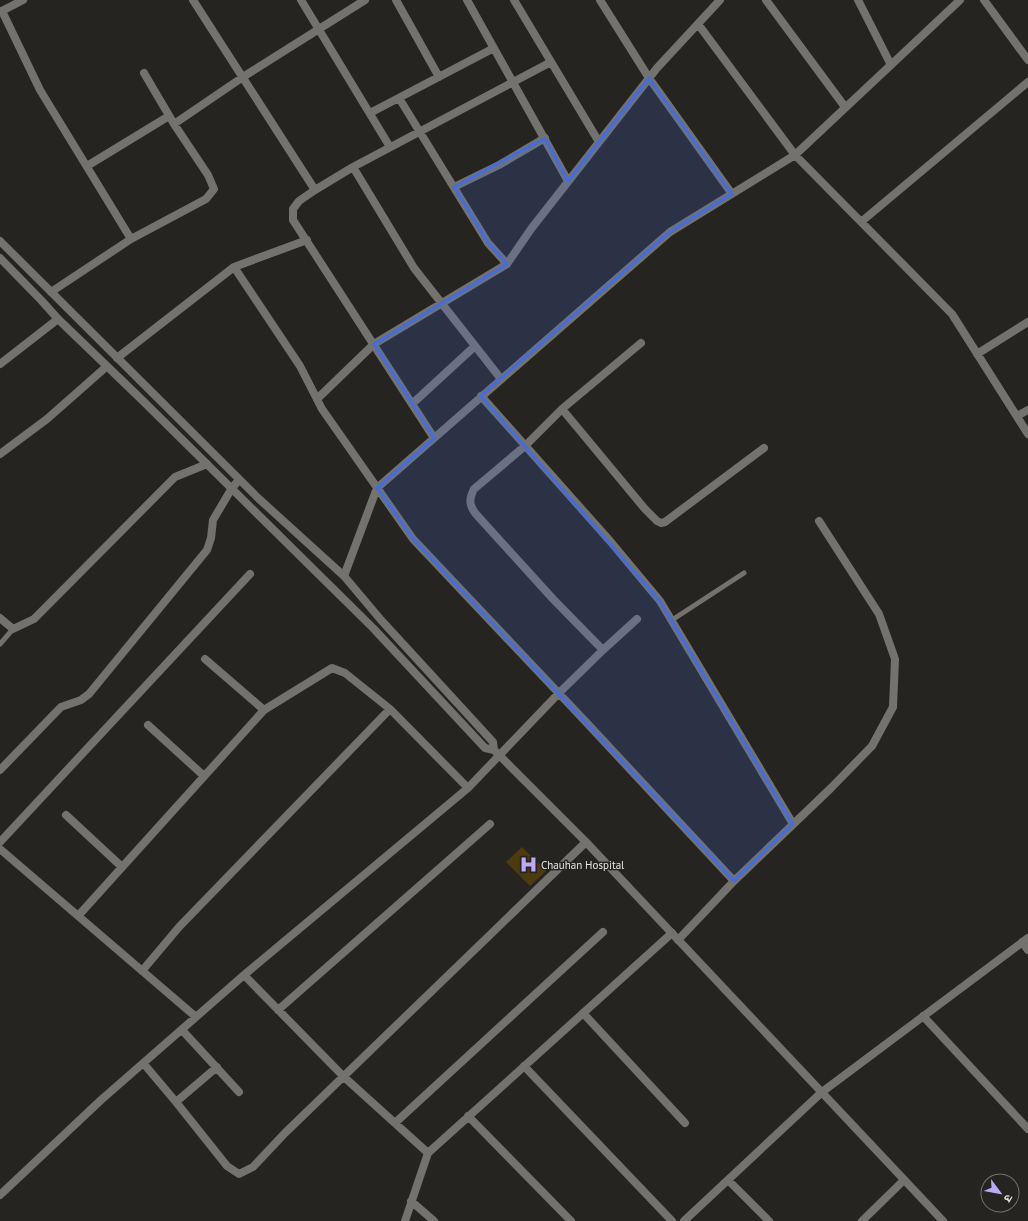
<svg xmlns="http://www.w3.org/2000/svg" width="1028" height="1221" font-family="'PT Sans','Noto Sans Devanagari',sans-serif">
  <style>
    .building { fill: #4d3b0f }
    .lines { fill: none; stroke-linecap: round; stroke-linejoin: round }
    .service { stroke: #73726f; stroke-width: 5 }
    .minor { stroke: #73726f; stroke-width: 8 }
    .tertiary { stroke: #73726f; stroke-width: 8 }
    .marked { fill: #456cda; fill-opacity: 0.2; stroke: #456cda; stroke-width: 3; stroke-linejoin: round }
    .labels { text-anchor: middle; stroke-width: 3; stroke-linejoin: round; paint-order: stroke }
    .poi-label { font-size: 11px; fill: #e7e6e3; stroke: #262420; text-anchor: start }
  </style>
  <rect width="100%" height="100%" fill="#262420"/>
  <path class="building" d="M522 847 546 871 530 886 506 862Z"/>
  <g class="lines">
    <path class="service" d="M672 620 744 573
      M0 644 13 629"/>
    <path class="minor" d="M193 0 315 190
      M301 0 390 147
      M396 0 439 77
      M467 0 568 181
      M514 0 599 142
      M600 0 649 78 732 194
      M766 0 845 107
      M858 0 891 65
      M984 0 1028 60
      M2 11 40 90 131 239
      M698 24 795 155 952 314 1028 434
      M399 98 488 243 507 264
      M370 113 494 48
      M174 124 243 77 365 0
      M87 166 169 116
      M353 167 414 268 501 379
      M454 187 499 165 545 138
      M861 222 1028 82
      M234 267 300 366 322 409 413 539 585 721 734 881
      M51 292 131 239 206 199 214 189 208 175 174 124 144 73
      M977 354 1028 322
      M117 358 234 267 307 240
      M0 364 58 319
      M481 396 610 541 660 601 793 824
      M317 399 374 344 507 264 531 229 657 68 720 0
      M412 404 475 346
      M562 409 645 509 657 521 661 523 665 522 764 448
      M1017 416 1028 410
      M434 438 293 220V209L299 201 315 190 353 167 551 62
      M0 454 47 419 106 367
      M344 576 377 488 670 232 795 155 960 0
      M0 618 13 629 34 619 175 477 207 464
      M603 650 553 599 475 513C469 504 469 499 474 489L525 446 562 409 641 343
      M205 659 264 710
      M148 725 204 776
      M0 770 61 707 81 700 89 694 207 550 211 538 213 520 232 488 239 480
      M66 815 122 867
      M0 842 250 574
      M0 849 196 1017
      M78 916 264 710 332 668 345 673 390 709 468 788
      M678 940 734 881 831 788 872 746 893 707 895 659 879 614 819 521
      M1022 942 1028 950
      M142 971 179 927 390 709
      M244 975 344 1077 428 1153
      M278 1010 490 824
      M583 1013 685 1123
      M923 1016 1028 1129
      M182 1030 239 1092
      M144 1064 176 1102 227 1166 239 1174 253 1167 285 1133 586 842
      M524 1066 672 1221
      M176 1102 217 1067
      M468 1116 571 1221
      M395 1123 603 932
      M728 1180 769 1221
      M0 1195 101 1100 244 975 468 788 559 693 603 650 637 619
      M411 1201 434 1221
      M405 1221 428 1153 672 933
      M684 1221 822 1092 1028 938
      M862 1221 904 1180"/>
    <path class="tertiary" d="M0 12 23 0
      M0 241 258 498 344 576 381 620 493 742 494 750
      M0 258 41 300 58 319 140 398 373 628 485 748 494 750 586 842 943 1221"/>
  </g>
  <path class="marked" d="M649 78 732 194 670 232 481 396 660 601 793 824 734 881 413 539 377 488 434 438 374 344 507 264 488 243 454 187 545 138 568 181Z"/>
  <defs>
    <symbol id="hospital-bare" viewBox="-9 -9 18 18"><path d="M-5-5h3v3.5h4V-5h3V5h-3V1.5h-4V5h-3Z" fill="#bda9f5" stroke="#262420" stroke-width="2.5" paint-order="stroke"/></symbol>
  </defs>
  <g fill-rule="evenodd">
    <use href="#hospital-bare" x="516" y="852" width="25" height="25"/>
  </g>
  <g class="labels">
    <g class="poi-label">
      <text x="541" y="869">Chauhan Hospital</text>
    </g>
  </g>
  <g transform="translate(1000 1193) rotate(122)"><circle r="19" fill="#262420" stroke="#73726e"/>
  <path d="M0-3L7 15L0 10L-7 15Z" fill="#bda9f5"/>
  <text y="-6" font-size="11" font-weight="bold" text-anchor="middle" fill="#e7e6e3">उ</text>
  </g>
</svg>
